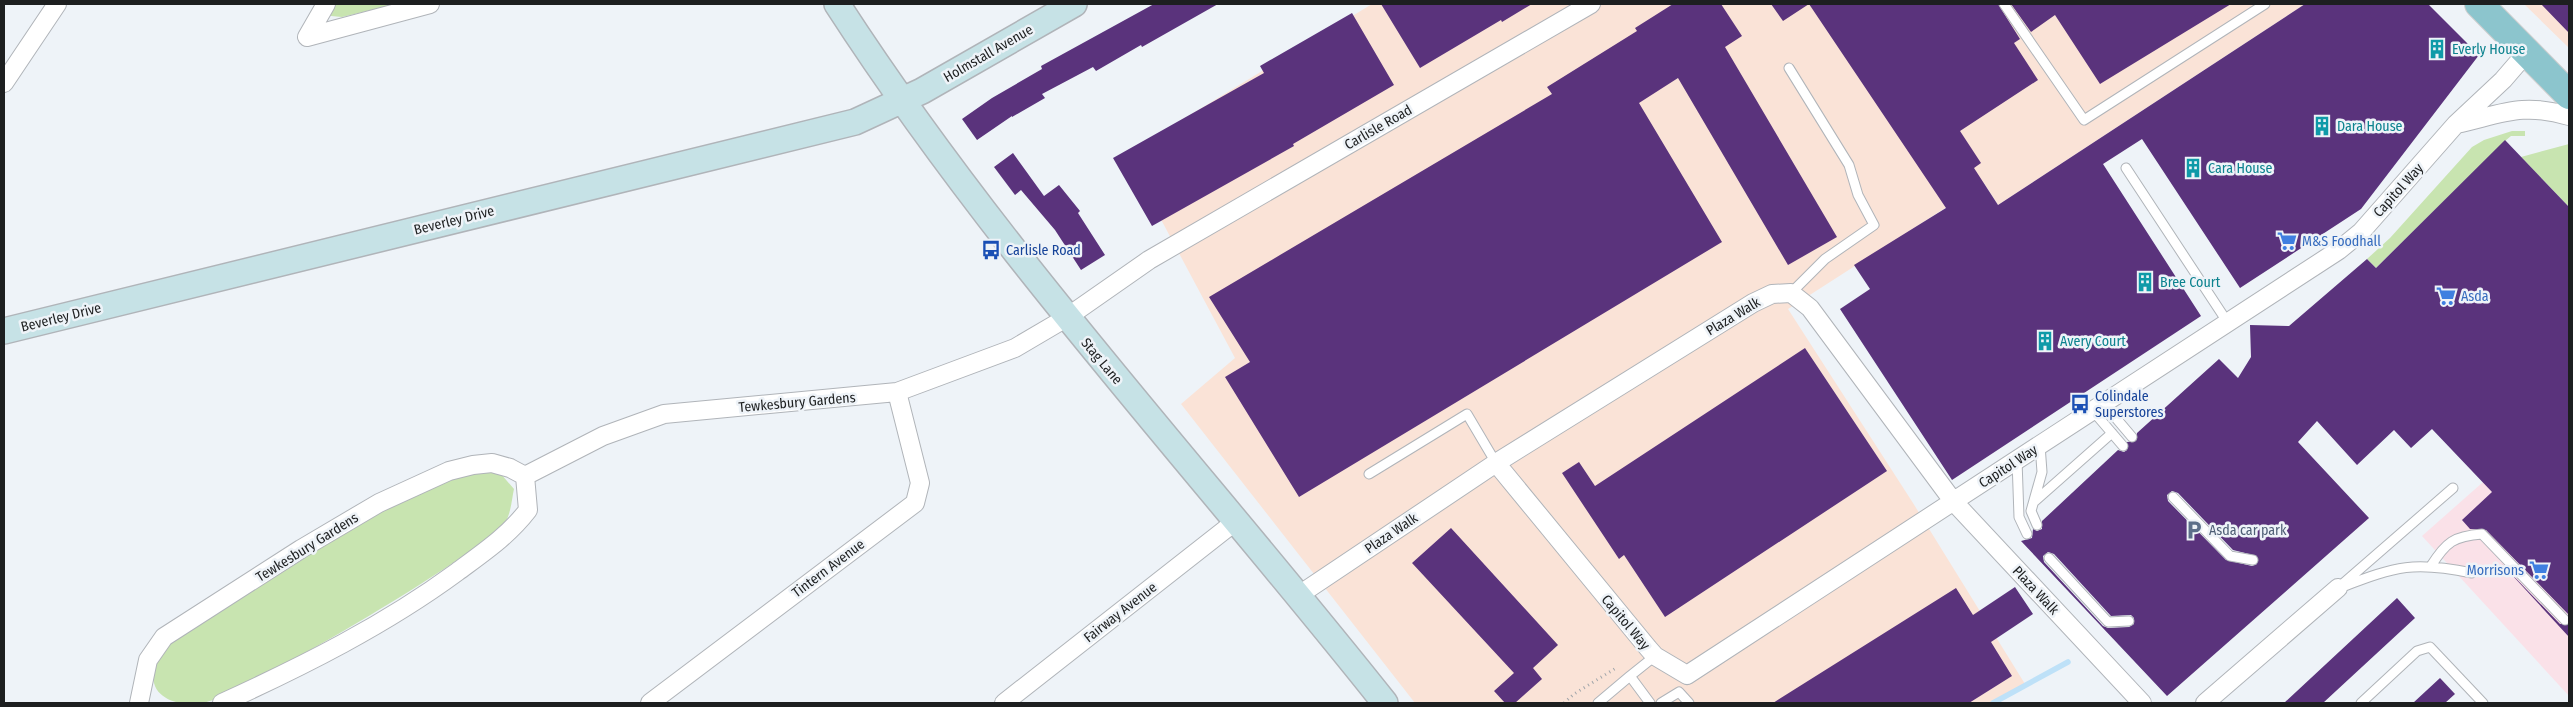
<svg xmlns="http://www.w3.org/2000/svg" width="2573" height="707" font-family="'Fira Sans Condensed',sans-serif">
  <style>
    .commercial { fill: #fae1e8 }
    .industrial { fill: #fae3d7 }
    .green { fill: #c8e4b0 }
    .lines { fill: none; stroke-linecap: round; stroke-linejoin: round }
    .stream { stroke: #bee1f8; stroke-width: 5.5 }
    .building { fill: #5a337c; fill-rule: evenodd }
    .lane-casing { stroke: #b0b4b9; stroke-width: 11 }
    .street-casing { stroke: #b0b4b9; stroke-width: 20 }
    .secondary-casing { stroke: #b0b4b9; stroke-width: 28 }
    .primary-casing { stroke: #cdcece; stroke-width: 30 }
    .path { stroke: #a2a6aa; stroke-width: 3; stroke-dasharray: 1 4; stroke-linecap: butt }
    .lane { stroke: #fff; stroke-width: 9 }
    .street { stroke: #fff; stroke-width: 18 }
    .secondary { stroke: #c6e2e6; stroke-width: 25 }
    .primary { stroke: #8cc5cd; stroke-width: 28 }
    .labels { text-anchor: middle; stroke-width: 5; stroke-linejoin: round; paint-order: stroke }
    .culture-label { font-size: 14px; fill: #0d838f; stroke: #eef3f8; text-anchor: start }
    .street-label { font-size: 14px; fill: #1d1f20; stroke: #eef3f8 }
    .shop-label { font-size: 14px; fill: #366cbe; stroke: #eef3f8; text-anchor: start }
    .transit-label { font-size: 14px; fill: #164399; stroke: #eef3f8; text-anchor: start }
    .service-label { font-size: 14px; fill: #4e5e75; stroke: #eef3f8; text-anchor: start }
  </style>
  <rect width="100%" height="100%" fill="#eef3f8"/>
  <path class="commercial" d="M2569 406V696L2422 536Z"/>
  <path class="industrial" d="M1372 4H2305L1998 205 1984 183 1788 309 1913 503 2025 684 1994 703H1415L1181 404 1235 358 1126 154Z
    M2524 4H2569V48Z"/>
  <path class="green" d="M334 4H396L342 17 331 16 330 9Z
    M2512 131H2525V136H2511L2505 141 2376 268 2367 259 2390 238 2472 147 2484 140Z
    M2569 144V207L2521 157Z
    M483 470 501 474 514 489C512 498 511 511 507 519 493 548 241 695 203 703 180 707 148 699 154 670 156 659 165 650 171 641L385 508 454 477Z"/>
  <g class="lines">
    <path class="stream" d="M1993 703 2068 662"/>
  </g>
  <path class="building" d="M1154 4H1218L1142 47 1141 45 1096 71 1093 67 1042 94 1045 98 1012 117V116L977 140 962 119 992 98 1042 69 1041 66Z
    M1381 4H1532L1502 22 1501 20 1420 68Z
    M1673 4H1721L1742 36 1725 47 1837 237 1788 265 1678 78 1639 103 1722 242 1299 497 1225 377 1250 362 1209 297 1552 94 1547 87 1637 31 1635 28Z
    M1771 4H1998L2020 39 2014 43 2038 80 1960 131 1981 163 1974 168 1998 205 2305 4H2428L2479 55 2361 209 2240 288 2142 139 2103 164 2201 316 1952 480 1840 309 1870 289 1854 265 1946 208 1809 4 1783 21Z
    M2011 4H2231L2100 84 2055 15 2031 32Z
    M2541 4H2569V33Z
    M1352 13 1394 85 1293 144 1294 146 1152 226 1113 158 1264 73 1260 66Z
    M2505 140 2569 207V615L2486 530 2470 529 2462 520 2492 492 2432 429 2411 448 2394 430 2357 465 2317 421 2298 442 2369 518 2167 696 2021 541 2032 538 2033 529 2037 531 2042 529V521L2118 450 2124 452 2127 450V442L2136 441 2137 433 2219 359 2238 378 2251 357 2250 325 2289 326 2367 259 2376 268ZM2172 491 2178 493 2233 550 2257 556V564L2252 566 2226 560 2168 501 2167 495ZM2048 552 2054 554 2111 616 2131 615 2134 618V624L2129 627 2108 628 2103 626 2044 562 2043 556Z
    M1013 153 1044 196 1059 185 1080 211 1078 213 1105 255 1081 270 1055 230 1021 190 1015 195 994 167Z
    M1805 348 1887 471 1665 617 1624 555 1619 559 1562 473 1579 462 1595 486Z
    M1451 528 1558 645 1533 668 1542 679 1515 703H1505L1494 691 1514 673 1412 563Z
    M2501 563 2560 624H2569V637Z
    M2015 587 2033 614 1991 642 2012 676 1969 703H1773L1956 588 1973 615Z
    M2397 598 2415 618 2323 703H2284Z
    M2440 678 2455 694 2445 703H2413Z"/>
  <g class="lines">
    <defs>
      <path id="lane" d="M2004 4 2084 120 2265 4
        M1789 68 1849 165 1858 195 1874 225 1825 259 1791 293
        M2126 168 2228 323
        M2104 404 2132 437
        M2093 411 2123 446
        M2017 460 2019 517 2027 534
        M1369 474 1467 414 1496 463
        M2173 497 2230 556 2253 560
        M2034 502 2112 433
        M2037 525 2031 511 2042 472 2040 445
        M2049 558 2108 622 2129 621
        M2431 566C2446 542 2454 536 2482 534L2565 620
        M2342 587C2397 566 2414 561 2472 573
        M2338 588 2453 488
        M1630 676 1655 656
        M1598 703 1630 676 1650 703
        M1661 703 1679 692 1689 703
        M2361 703 2417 651 2430 647 2483 703"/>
      <path id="street" d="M326 4 307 37 430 4
        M4 83 57 4
        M2456 124C2502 114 2522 102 2569 116
        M1496 463 1648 648 1655 656 1687 675 2339 250 2361 232 2456 124 2503 80 2528 51
        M525 476 603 436 664 414 897 392 1015 348 1066 318 1149 260 1591 4
        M1299 595 1496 463 1753 303 1772 294 1791 293 1810 308 1953 501 2142 703
        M139 703 148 660 164 637 301 549 379 503 449 471 473 465 492 463 510 468 525 476
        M222 703C303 666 385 625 457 572 484 552 508 536 528 510L525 476
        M650 703 915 503 920 483 897 392
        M1004 703 1236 521
        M2205 703 2338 588"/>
      <path id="secondary" d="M837 4C998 253 1201 471 1385 703
        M4 331 855 122 922 91 1074 4"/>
      <path id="primary" d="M2479 4 2569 95"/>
    </defs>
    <use href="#lane" class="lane-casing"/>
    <use href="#street" class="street-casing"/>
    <use href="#secondary" class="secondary-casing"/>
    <use href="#primary" class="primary-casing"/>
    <path class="path" d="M1564 703 1574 694 1616 668"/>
    <use href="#lane" class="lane"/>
    <use href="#street" class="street"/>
    <use href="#secondary" class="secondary"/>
    <use href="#primary" class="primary"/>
  </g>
  <defs>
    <symbol id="building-bare" viewBox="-9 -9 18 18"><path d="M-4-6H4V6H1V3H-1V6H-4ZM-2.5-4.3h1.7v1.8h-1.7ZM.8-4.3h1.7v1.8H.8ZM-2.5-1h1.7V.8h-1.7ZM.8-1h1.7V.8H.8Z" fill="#0f9aa8" stroke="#eef3f8" stroke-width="2.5" paint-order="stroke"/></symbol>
    <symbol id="supermarket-bare" viewBox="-9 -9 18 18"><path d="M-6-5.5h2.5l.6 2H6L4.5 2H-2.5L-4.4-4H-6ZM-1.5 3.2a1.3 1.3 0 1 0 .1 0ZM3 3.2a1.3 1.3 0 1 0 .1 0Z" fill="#3f7fe0" stroke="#eef3f8" stroke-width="2.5" paint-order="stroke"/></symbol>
    <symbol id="bus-bare" viewBox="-9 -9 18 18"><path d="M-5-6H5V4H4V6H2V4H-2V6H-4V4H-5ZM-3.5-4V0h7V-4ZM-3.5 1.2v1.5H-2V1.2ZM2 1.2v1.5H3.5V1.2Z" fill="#1a4fb4" stroke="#eef3f8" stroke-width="2.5" paint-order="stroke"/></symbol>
    <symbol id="parking-bare" viewBox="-9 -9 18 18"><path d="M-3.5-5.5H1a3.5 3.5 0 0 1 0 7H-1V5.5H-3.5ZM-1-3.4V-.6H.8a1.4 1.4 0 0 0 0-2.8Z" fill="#5c6f8a" stroke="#eef3f8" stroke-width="2.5" paint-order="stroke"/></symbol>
  </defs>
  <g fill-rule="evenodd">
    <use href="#building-bare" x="2423" y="35" width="28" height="28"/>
    <use href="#building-bare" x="2308" y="112" width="28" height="28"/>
    <use href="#building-bare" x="2179" y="154" width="28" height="28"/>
    <use href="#supermarket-bare" x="2273" y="227" width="28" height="28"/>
    <use href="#bus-bare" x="977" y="236" width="28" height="28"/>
    <use href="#building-bare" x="2131" y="268" width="28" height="28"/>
    <use href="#supermarket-bare" x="2432" y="282" width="28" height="28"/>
    <use href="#building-bare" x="2031" y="327" width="28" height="28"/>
    <use href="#bus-bare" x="2066" y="390" width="28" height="28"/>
    <use href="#parking-bare" x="2180" y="516" width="28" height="28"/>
    <use href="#supermarket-bare" x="2525" y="556" width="28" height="28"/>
  </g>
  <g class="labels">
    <g class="culture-label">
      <text x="2452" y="54">Everly House</text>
      <text x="2337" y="131">Dara House</text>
      <text x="2208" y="173">Cara House</text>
      <text x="2160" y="287">Bree Court</text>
      <text x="2060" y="346">Avery Court</text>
    </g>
    <g class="street-label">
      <text transform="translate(988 53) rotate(-30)" y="5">Holmstall Avenue</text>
      <text transform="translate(1378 127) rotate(-30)" y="5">Carlisle Road</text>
      <text transform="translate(2398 190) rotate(-48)" y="5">Capitol Way</text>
      <text transform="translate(454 220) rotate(-14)" y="5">Beverley Drive</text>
      <text transform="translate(1733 316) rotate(-31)" y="5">Plaza Walk</text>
      <text transform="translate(61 317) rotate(-14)" y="5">Beverley Drive</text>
      <text transform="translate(1102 361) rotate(50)" y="5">Stag Lane</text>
      <text transform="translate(797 402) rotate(-5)" y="5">Tewkesbury Gardens</text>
      <text transform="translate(2008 466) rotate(-33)" y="5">Capitol Way</text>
      <text transform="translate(1391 533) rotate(-34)" y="5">Plaza Walk</text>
      <text transform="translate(307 547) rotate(-32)" y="5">Tewkesbury Gardens</text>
      <text transform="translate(828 568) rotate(-37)" y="5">Tintern Avenue</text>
      <text transform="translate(2036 590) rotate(47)" y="5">Plaza Walk</text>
      <text transform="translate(1120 612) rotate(-38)" y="5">Fairway Avenue</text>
      <text transform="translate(1626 622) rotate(50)" y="5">Capitol Way</text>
    </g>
    <g class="shop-label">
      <text x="2302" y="246">M&amp;S Foodhall</text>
      <text x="2461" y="301">Asda</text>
      <text x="2524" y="575" text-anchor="end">Morrisons</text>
    </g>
    <g class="transit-label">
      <text x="1006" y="255">Carlisle Road</text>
      <text x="2095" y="401">Colindale<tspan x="2095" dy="16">Superstores</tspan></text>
    </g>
    <g class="service-label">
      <text x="2209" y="535">Asda car park</text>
    </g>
  </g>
  <rect width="2573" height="707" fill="none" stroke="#1d1f20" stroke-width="10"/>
</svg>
